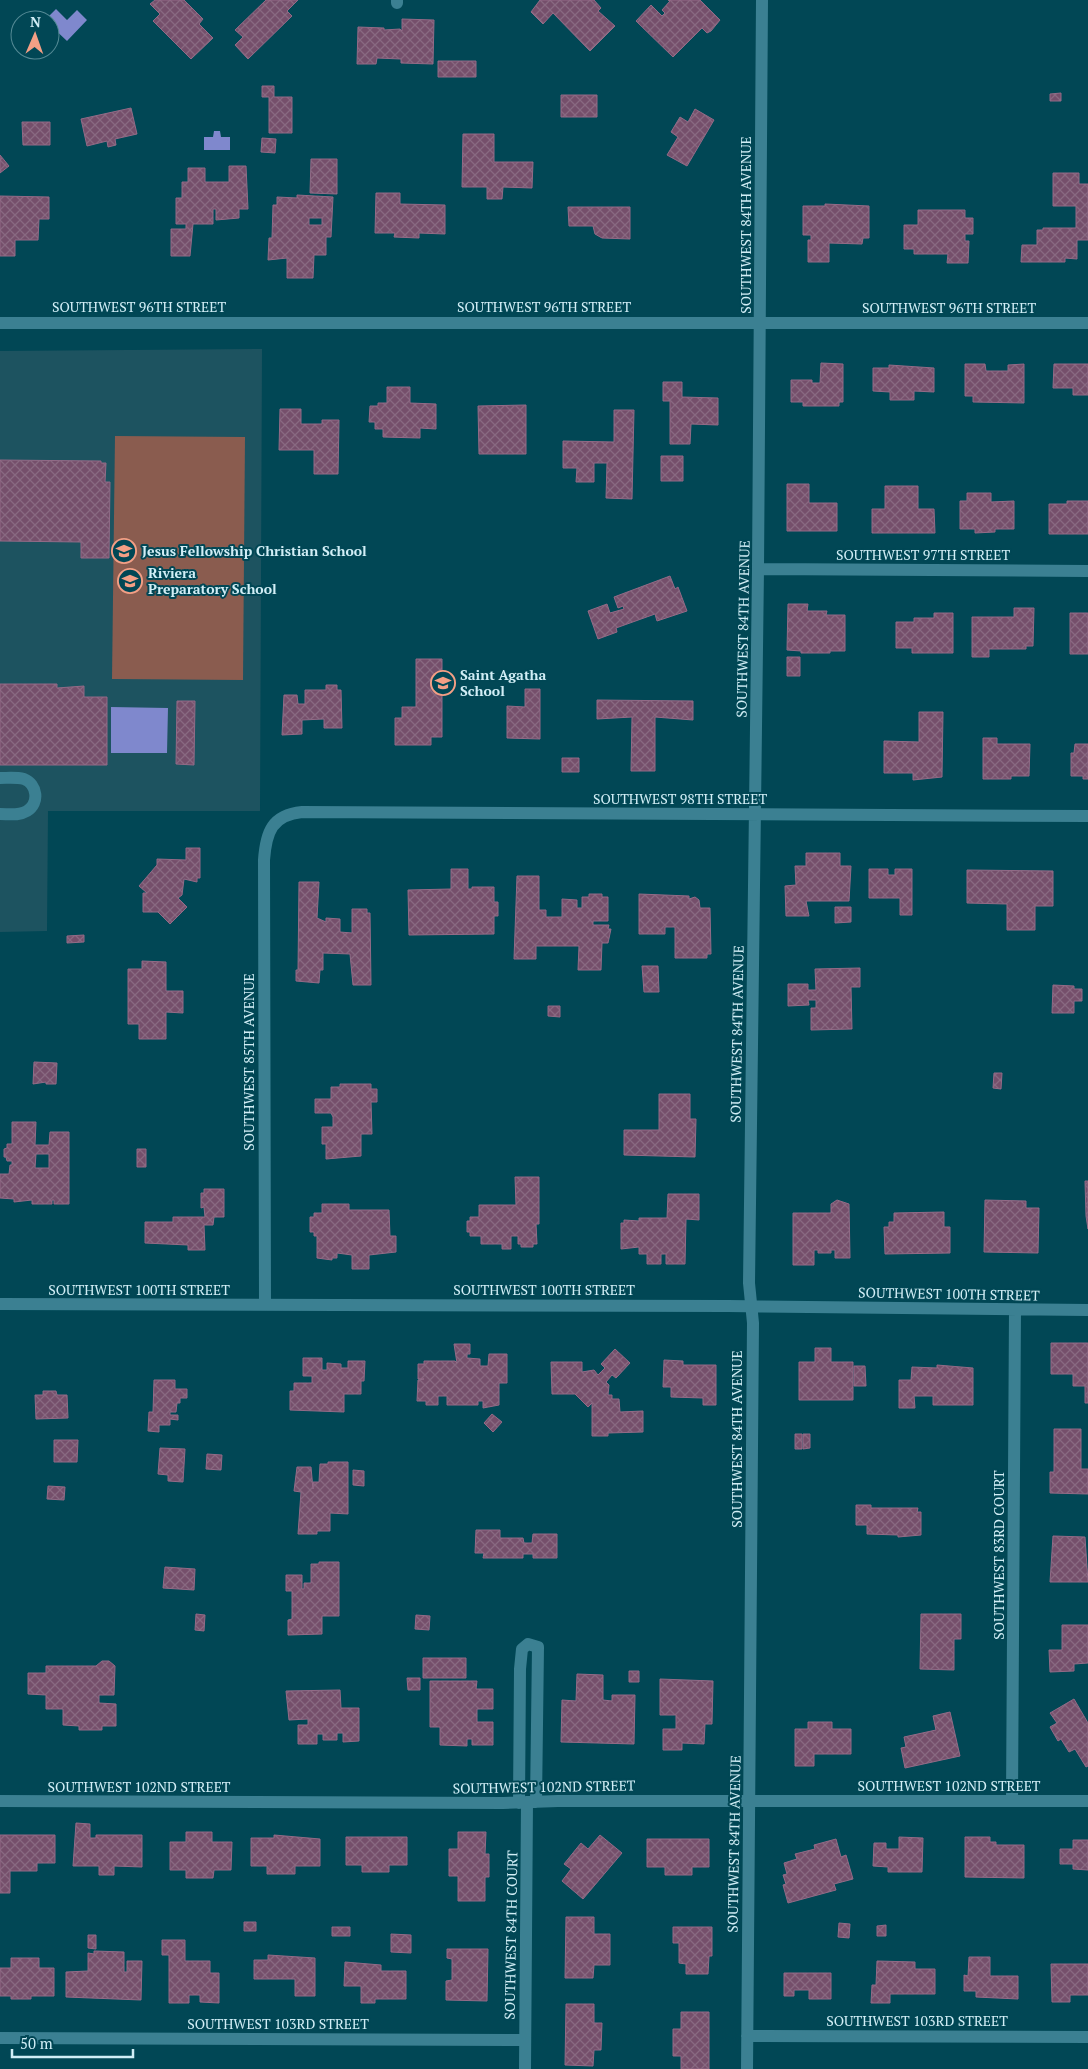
<svg xmlns="http://www.w3.org/2000/svg" width="1088" height="2069" font-family="'PT Serif',serif">
  <style>
    .built { fill: #1d5360 }
    .grass { fill: #8a5c4f }
    .water { fill: #7f88cd }
    .building { fill: url(#building-cross-hatch); stroke: #936b87; fill-rule: evenodd }
    .lines { fill: none; stroke-linecap: round; stroke-linejoin: round }
    .minor { stroke: #3b8092; stroke-width: 12 }
    .labels { text-anchor: middle; stroke-width: 4; stroke-linejoin: round; paint-order: stroke }
    .street-label { font-size: 14px; fill: #d1eef6; stroke: #014755 }
    .poi-label { font-size: 14px; font-weight: bold; fill: #d1eef6; stroke: #014755; text-anchor: start }
  </style>
  <defs>
    <pattern id="building-cross-hatch" width="8" height="8" patternUnits="userSpaceOnUse" patternTransform="scale(1.25)"><rect width="8" height="8" fill="#754f6b"/><path d="M0 0l8 8M0 8l8-8" fill="none" stroke="#886981"/></pattern>
  </defs>
  <rect width="100%" height="100%" fill="#014755"/>
  <path class="built" d="M262 349 260 811H48L47 931 0 932V351Z"/>
  <path class="grass" d="M115 436 245 437 243 680 112 679Z"/>
  <path class="water" d="M56 9 67 20 77 10 87 20 67 41 50 25V20H45Z
    M214 131H220L221 137H230V150H204V137H213Z
    M111 707 168 708 167 753H111Z"/>
  <path class="building" d="M155 0H184L203 19 199 24 213 38 191 59 153 21 160 14 150 4Z
    M266 0H298L287 11 292 16 248 59 235 45 243 37 235 30Z
    M540 0H594L601 8 598 11 615 26 590 51 553 13 543 24 531 12Z
    M668 0H700L720 20 711 31 707 33 702 28 673 57 636 21 651 5 662 16 665 13 662 10 670 1Z
    M402 19 434 20 433 64 401 63V59L377 58 376 64H357L358 27 384 28V30L400 29 402 31Z
    M438 61H476V77H438Z
    M262 86H274V97H292V133H269V97H262Z
    M1061 93V101H1050V94Z
    M561 95H597V117H561Z
    M131 108 137 134 115 139 116 145 108 147 107 141 87 146 81 119Z
    M695 109 714 120 687 166 667 155 678 137 671 132 680 117 688 122Z
    M22 122H50V145H23Z
    M463 134H494V162H533L532 188 503 187 502 199H487V187H462Z
    M262 138 276 139 275 153 261 152Z
    M0 155 9 166 0 173Z
    M311 159H337V194L310 193Z
    M229 166H246L248 209H239V218L216 220V209H213V224H193L190 256H171V229H186V224H176V198H182V182H188V168H205V182H229Z
    M1053 173H1079V184H1088V240H1077V259L1065 258V262H1021L1022 245H1037V230H1043V228H1076V206H1053Z
    M376 193H400V204L445 205V234L419 233V238L394 237 395 233H375Z
    M297 195 333 197 331 237H326V255H314L313 278H287V258L268 260 269 238H272L273 205H277V197L297 198ZM309 218H322V225H309Z
    M0 196 49 197V219H39L38 240H15V256H0Z
    M825 204 869 206V238H863L862 244 829 243V262H808V240H811V235H803V206H825Z
    M568 207H630V239L602 238 595 234 593 226H569Z
    M918 210H965V218H973V234H965V241H969L968 263H947L948 254H914V249H904V225H918Z
    M821 363 843 364V402H839V406H803V402H791V380H812V383H820Z
    M965 364H985L986 371H1008V365L1024 364V403L973 402V396H965Z
    M1054 364H1088V395H1073V388H1053Z
    M889 365 934 368V392L914 391V400H890V392L873 391V368H889Z
    M663 382H682V397L718 398V425L691 424 690 444H670V401H663Z
    M387 387H410V403L436 404V429L420 428V438L383 437V429H375V422H369L370 406H378V403H387Z
    M526 405V454H479L478 406Z
    M280 409H301V424H322V420H339L338 474H314V450H279Z
    M614 410H634L632 499 606 498 607 463H594V482H576L577 468H563V441L614 442Z
    M661 456H683V481H661Z
    M0 460 101 461V463H106L105 482H110L109 558H81V542L0 541Z
    M787 484H809V503H837V531H787Z
    M885 486H918V509H934L935 533H872V509H885Z
    M967 493H991V502L1014 501V529H995V532L975 533V529H960V501H967Z
    M1067 501H1088V534H1049V504H1067Z
    M670 576 675 589 678 587 687 611 657 621 655 614 616 628 617 632 598 639 588 611 607 604 610 613 624 609 623 606 618 608 614 597Z
    M788 604H808L807 611H827L826 615H845V651H830V653H801V651L787 650Z
    M1014 608H1034L1033 646H1026V649H989V657H972V617H1014Z
    M934 613H953V653H912V648H896V622H914V618H934Z
    M1070 613H1088V654H1070Z
    M787 657H800V676H787Z
    M416 659H442V737H431V745H395V718H402V707H416Z
    M0 684H57V688L84 686V697H107V765H0Z
    M326 685H337V690H341L342 728H324V719L302 720V734L282 735 284 695H297L298 704H305V690H326Z
    M525 689H540V739L507 738V706L525 707Z
    M597 700 693 701V720L655 717V771H631L632 717 597 719Z
    M177 701H195L194 765 176 764Z
    M919 712H943L942 777 913 780V773H884V741L919 742Z
    M983 738H997V744H1030L1029 776H1011V779H983Z
    M1075 744H1088V779H1083V776H1071V753H1074Z
    M562 758H579V772H562Z
    M186 848H200V878H197V882L184 879 182 895 178 898 187 907 170 924 158 912H143V893H147L139 886 157 865V859L186 860Z
    M806 853H840V866H851L849 901H806L809 916H786L785 886 796 885 795 866H806Z
    M451 869H468V889H472V887H494V902H498V916H494V934L409 935 408 890 451 889Z
    M869 869H888V875H895V869H912V915H900V898H869Z
    M967 870 1053 871V906H1035V930H1007V904L967 903Z
    M517 876H539V910H546V917H562V899L577 900V908H582V897H589V894H602V897H608V921H593V925H609L608 929H611L608 943H602L601 970H578L579 946H536V959H514Z
    M299 882H319L317 918 326 922V918L340 919V932L352 933V909H367V913H370L371 985H353L350 954 323 953V970H320L319 983 296 981V970H298Z
    M639 894 689 896V899L695 897 699 900 700 908H710L711 954H707V958H675V927H665V934H639Z
    M835 907H851V922L835 923Z
    M84 935V942L67 943V936Z
    M142 961 166 962V991H183V1013L166 1012V1039H139V1024H128V969H142Z
    M642 966H658L659 992H644Z
    M860 968V987H851L852 1029 811 1030V1008H816V1000H808L809 1005 788 1006V984H808V990H816L815 969Z
    M1053 985 1074 986V989H1082V1001H1074V1013H1052Z
    M548 1006H560V1017L548 1016Z
    M34 1062 57 1063 56 1084H46V1082L33 1084Z
    M994 1073H1002L1001 1089 993 1088Z
    M340 1084H371V1089H377V1102H371L372 1134H361V1156L326 1159V1144H322V1127H333V1117L331 1113H315V1099H331V1087H340Z
    M659 1094H690V1119H696L695 1157 624 1155V1130H659Z
    M12 1122H36L35 1145H49L50 1132H69V1204H54V1200H52V1204H32V1200L14 1202V1199L0 1198V1174H9L10 1165H12V1161H7L6 1157H4V1149L7 1148V1144H12ZM36 1154H49V1168H35Z
    M137 1149H146V1167H137Z
    M515 1177H539V1224H536L537 1244H533V1247H521V1244H518V1236H511V1249H502V1244H481V1236H470V1232H467V1221H470V1217H479V1205H516Z
    M1085 1181H1088V1229L1086 1216Z
    M204 1189H224V1217H214L213 1225H204L205 1250H188V1245L145 1243V1222H173V1217H205L204 1207 201 1208V1193H204Z
    M668 1194H699V1220L686 1219 685 1264H666V1254H661V1264H647V1254H639V1247L621 1249V1223H624V1220L639 1221V1218H667Z
    M837 1200 849 1204 850 1258H835V1250H831V1253H818V1250H814V1265H793V1213H831V1204Z
    M985 1200 1026 1201V1208H1039L1038 1253 984 1252Z
    M322 1204H349V1210H389L390 1236H396V1252L369 1255V1269H352V1255L337 1253V1258H332V1260L317 1258V1236H314V1232H310V1217H314V1213H322Z
    M944 1212V1227H950V1253L885 1254 884 1227H889V1222H894V1213Z
    M1051 1343H1088V1403H1085V1386H1073V1374H1051Z
    M454 1344H470V1354H467V1358L480 1359V1366H488L489 1354H507V1383H499V1405L483 1408V1401H478V1405H447V1396H438V1405H426V1401H417L418 1380 424 1379H418V1364H424V1361H455L457 1363Z
    M815 1348H831V1362H853V1400H799V1362H815Z
    M615 1349 630 1363 616 1378 612 1375 606 1382 609 1385 608 1395H612V1399H619L620 1412 643 1411V1432L608 1433V1436H592V1403L588 1407 575 1394H552L551 1362H582V1372L594 1370 598 1375 605 1368 601 1364Z
    M303 1358H322V1370H327V1363L341 1364V1368H348V1361H365L364 1381H361V1394H344V1412L290 1410V1391H294V1383H312V1376H303Z
    M664 1360 683 1361V1365H716V1405H703V1398L671 1397V1387H663Z
    M937 1365 973 1368V1405H933V1396H914L915 1408H899V1380H911L912 1367 937 1368Z
    M854 1366H865L866 1386H854Z
    M154 1380H175V1389H187V1398H180V1403H177L176 1412H170V1415H178V1420L170 1419V1425H159V1432L148 1431 149 1412H153Z
    M43 1391H56L57 1395H67L68 1418 36 1419 35 1395H43Z
    M492 1414 502 1422 493 1432 484 1423Z
    M1054 1429H1081V1469H1088V1494L1050 1493V1472H1054Z
    M795 1434H802V1449H795Z
    M803 1434H810V1448L803 1449Z
    M54 1440H78L77 1462H54Z
    M160 1448 185 1449 183 1482 168 1481V1475L158 1474Z
    M207 1454 222 1455 221 1470 206 1469Z
    M328 1462H348V1514L330 1513V1531H317V1534H298L301 1492 294 1491 297 1467H311L313 1489V1482H319L320 1464H328Z
    M353 1470 364 1471V1486L353 1485Z
    M48 1486 65 1487 64 1500 47 1499Z
    M856 1505H871V1508H918L917 1512H921V1535L898 1537V1535L867 1534V1525H856Z
    M476 1530H500V1538H523L524 1543H532L533 1534H557V1558H533V1554H523V1558H483L484 1553H475Z
    M1053 1536 1085 1537 1088 1582H1050Z
    M319 1562H339V1616H322V1634L288 1635V1620L292 1619V1591H286V1575H302V1589H304V1583H311V1564H319Z
    M165 1567 195 1569 194 1590 163 1588Z
    M196 1614 205 1615 204 1631 195 1630Z
    M921 1614H961V1639H954V1670L920 1669Z
    M416 1615 430 1616 429 1630 415 1629Z
    M1062 1625H1088V1663L1074 1664V1671L1050 1672 1049 1650H1062Z
    M423 1658H466V1678H423Z
    M102 1661H109L115 1666 114 1695H99V1703L116 1704V1726H102V1730H79V1726L63 1725V1709H46V1695L28 1694V1673H46V1666H96Z
    M629 1671H639V1682H629Z
    M577 1674 603 1675V1700L612 1701V1695H635L634 1744 561 1742 562 1700 576 1701Z
    M407 1678H420V1690H408Z
    M660 1679 713 1681 712 1724H705L704 1744 682 1743V1750H663V1729H676V1715H660Z
    M430 1681H477L476 1689H493V1709H477V1722H493V1745H472V1739H467V1746L440 1745V1727H430Z
    M340 1690 341 1708H359V1741L343 1742V1733H337V1740H323V1734H317V1744H298V1725H308V1719L289 1720 286 1691Z
    M1074 1699 1088 1723V1766L1086 1767 1075 1749 1069 1752 1061 1739 1058 1741 1050 1727 1057 1723 1050 1713Z
    M950 1712 960 1756 905 1768 901 1748 906 1747 904 1737 936 1730 933 1716Z
    M808 1722H832V1729H851V1754H814V1766H795V1729H808Z
    M76 1823 90 1824V1838H96V1835H142V1867L114 1866V1875H99V1866H73Z
    M186 1832H212V1842H232L231 1870H214L213 1878H186V1870H170V1842H186Z
    M458 1832H486L485 1854H489V1877H485V1901H458V1876H449V1849H458Z
    M0 1835H55V1863H37V1871H10V1893H0Z
    M274 1835 320 1839V1866H295V1874H267V1866H251V1838H274Z
    M600 1835 622 1853 583 1899 562 1881 571 1869 564 1864 581 1843 588 1849Z
    M346 1837H407V1865H389V1872H362V1865H346Z
    M899 1837 923 1838 922 1872H888V1867L873 1866 874 1843H886V1849H899Z
    M965 1837H990V1842H996V1845H1024V1878L965 1877Z
    M647 1839H709V1867H692V1875H665V1867H647Z
    M836 1839 841 1857 846 1855 853 1879 834 1884 836 1890 788 1903 783 1885 786 1884 783 1875 787 1874 784 1863 797 1859 795 1854 815 1849 814 1845Z
    M1073 1840H1088V1870L1073 1869V1864H1060V1849H1073Z
    M566 1917H594V1934H610V1965H594L593 1978H565Z
    M244 1922H256V1931H244Z
    M839 1923 850 1924 849 1938 838 1937Z
    M886 1925V1936H877V1926Z
    M332 1927H350V1936H332Z
    M673 1927H712V1956H709L708 1974H686V1964L679 1963V1943H673Z
    M391 1934 411 1935V1953L391 1952Z
    M88 1935H96V1949L88 1948Z
    M162 1940H185V1961H210V1973H219V2003L200 2002V1995H189V2003H169V1955H162Z
    M447 1949H488L487 2001 446 2000V1981L452 1980V1959L447 1958Z
    M94 1951 124 1952V1972H127V1961H142L141 2000 66 1997V1972L88 1971V1953L94 1954Z
    M268 1955 315 1958V1996H295V1979H254V1960H268Z
    M969 1957H990V1976H1018V1999L976 1997V1991H964V1975L968 1976Z
    M11 1958H39V1968H54V1996H31V1999H11V1996H0V1968H11Z
    M877 1961 915 1962V1969H935V1994H890V2003H871L872 1985H876Z
    M345 1962 381 1965V1971H406V1999H375V2003H361V1986H344Z
    M1051 1964H1088V1995H1070V2002H1052Z
    M784 1973H831V1999H809V1990H794V1996H784Z
    M566 2004H594V2023H602L601 2050H594L593 2066 565 2065Z
    M681 2012H709V2069H681V2056H673V2029H681Z"/>
  <g class="lines">
    <path class="minor" d="M397 3V0
      M0 323H1088
      M758 569 1088 571
      M0 778C8 778 16 777 24 779 37 784 40 803 27 811 19 816 9 814 0 814
      M0 1304 728 1306 1088 1310
      M265 1305 264 860C266 832 272 815 302 812L1088 816
      M0 1801 503 1803 558 1801H1088
      M1012 1801 1015 1310
      M519 1803 520 1669 522 1649 528 1644 538 1647 536 1802
      M747 2036 1088 2037
      M0 2038 525 2040
      M525 2069 527 1802
      M747 2069 753 1323 749 1283 758 569 762 0"/>
  </g>
  <defs>
    <symbol id="school-ring" viewBox="-11 -11 22 22"><circle r="9.5" fill="#014755" stroke="#f39f85" stroke-width="1.5"/><path d="M0-5L7-2L0 1L-7-2ZM-4 1L0 2.5L4 1V4Q0 6-4 4Z" fill="#f39f85"/></symbol>
  </defs>
  <g fill-rule="evenodd">
    <use href="#school-ring" x="110" y="537" width="28" height="28"/>
    <use href="#school-ring" x="116" y="567" width="28" height="28"/>
    <use href="#school-ring" x="429" y="669" width="28" height="28"/>
  </g>
  <g class="labels">
    <g class="street-label">
      <text transform="translate(746 225) rotate(-90)" y="5">SOUTHWEST 84TH AVENUE</text>
      <text x="139" y="312">SOUTHWEST 96TH STREET</text>
      <text x="544" y="312">SOUTHWEST 96TH STREET</text>
      <text x="949" y="313">SOUTHWEST 96TH STREET</text>
      <text x="923" y="560">SOUTHWEST 97TH STREET</text>
      <text transform="translate(743 629) rotate(-89)" y="5">SOUTHWEST 84TH AVENUE</text>
      <text x="680" y="804">SOUTHWEST 98TH STREET</text>
      <text transform="translate(737 1034) rotate(-89)" y="5">SOUTHWEST 84TH AVENUE</text>
      <text transform="translate(249 1062) rotate(-90)" y="5">SOUTHWEST 85TH AVENUE</text>
      <text x="139" y="1295">SOUTHWEST 100TH STREET</text>
      <text x="544" y="1295">SOUTHWEST 100TH STREET</text>
      <text transform="translate(949 1294) rotate(1)" y="5">SOUTHWEST 100TH STREET</text>
      <text transform="translate(737 1439) rotate(-90)" y="5">SOUTHWEST 84TH AVENUE</text>
      <text transform="translate(999 1555) rotate(-90)" y="5">SOUTHWEST 83RD COURT</text>
      <text x="949" y="1791">SOUTHWEST 102ND STREET</text>
      <text x="139" y="1792">SOUTHWEST 102ND STREET</text>
      <text transform="translate(544 1787) rotate(-1)" y="5">SOUTHWEST 102ND STREET</text>
      <text transform="translate(734 1844) rotate(-89)" y="5">SOUTHWEST 84TH AVENUE</text>
      <text transform="translate(511 1935) rotate(-89)" y="5">SOUTHWEST 84TH COURT</text>
      <text x="917" y="2026">SOUTHWEST 103RD STREET</text>
      <text x="278" y="2029">SOUTHWEST 103RD STREET</text>
    </g>
    <g class="poi-label">
      <text x="142" y="556">Jesus Fellowship Christian School</text>
      <text x="148" y="578">Riviera<tspan x="148" dy="16">Preparatory School</tspan></text>
      <text x="460" y="680">Saint Agatha<tspan x="460" dy="16">School</tspan></text>
    </g>
  </g>
  <g transform="translate(35 35) rotate(2)"><circle r="24" fill="#014755" stroke="#548a95"/>
  <path d="M0-4L9 19L0 12L-9 19Z" fill="#f39f85"/>
  <text y="-8" font-size="14" font-weight="bold" text-anchor="middle" fill="#d1eef6">N</text>
  </g>
  <path d="M12 2049v8h121v-8" fill="none" stroke="#d1eef6" stroke-width="2.5"/>
  <text x="20" y="2049" font-size="15" fill="#d1eef6" stroke="#014755" stroke-width="4" paint-order="stroke">50 m</text>
</svg>
